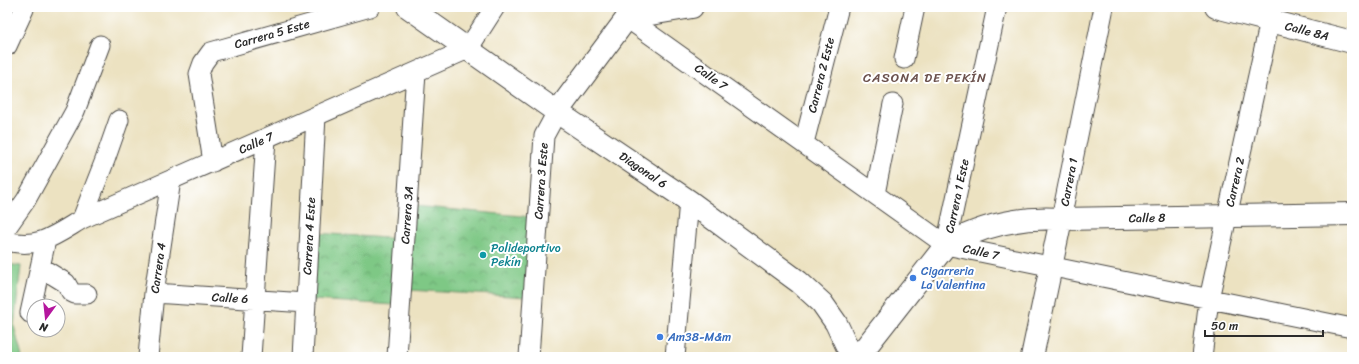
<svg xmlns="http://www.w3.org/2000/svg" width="1359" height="364" font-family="Sriracha,sans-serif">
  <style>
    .grass { fill: #7ec885; stroke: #547a58 }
    .park { fill: url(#park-crowns); stroke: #547a58 }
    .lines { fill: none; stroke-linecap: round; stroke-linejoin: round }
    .minor-casing { stroke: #484642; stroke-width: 21 }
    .major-casing { stroke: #484642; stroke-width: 24 }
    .minor { stroke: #fff; stroke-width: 19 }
    .major { stroke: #fff; stroke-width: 22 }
    .culture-dot { fill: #0f9aa8; stroke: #fff; stroke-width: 1.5 }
    .shop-dot { fill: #3f7fe0; stroke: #fff; stroke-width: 1.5 }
    .labels { text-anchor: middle; stroke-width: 4; stroke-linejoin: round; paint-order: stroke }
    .street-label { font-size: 12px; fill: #2b2b2b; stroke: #fff }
    .culture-label { font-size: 12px; fill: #0d838f; stroke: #fff; text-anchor: start }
    .shop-label { font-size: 12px; fill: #366cbe; stroke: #fff; text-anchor: start }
    .neighbourhood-label { font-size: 13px; letter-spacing: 1px; fill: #6b514d; stroke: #fff }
  </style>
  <defs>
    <pattern id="park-crowns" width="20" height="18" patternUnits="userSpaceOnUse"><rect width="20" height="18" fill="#7ec885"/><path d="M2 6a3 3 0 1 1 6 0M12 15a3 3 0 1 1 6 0" fill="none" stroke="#67a36d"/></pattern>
  </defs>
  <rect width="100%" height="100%" fill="#fff"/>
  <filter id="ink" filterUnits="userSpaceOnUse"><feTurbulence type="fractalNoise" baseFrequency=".025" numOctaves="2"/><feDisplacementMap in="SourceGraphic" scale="8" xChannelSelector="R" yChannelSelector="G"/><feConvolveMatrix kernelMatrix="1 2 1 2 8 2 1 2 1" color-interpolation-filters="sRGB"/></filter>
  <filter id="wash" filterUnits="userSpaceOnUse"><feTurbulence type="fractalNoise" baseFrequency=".012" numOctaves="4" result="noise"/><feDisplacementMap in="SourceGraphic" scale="16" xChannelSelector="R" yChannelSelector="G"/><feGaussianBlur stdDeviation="0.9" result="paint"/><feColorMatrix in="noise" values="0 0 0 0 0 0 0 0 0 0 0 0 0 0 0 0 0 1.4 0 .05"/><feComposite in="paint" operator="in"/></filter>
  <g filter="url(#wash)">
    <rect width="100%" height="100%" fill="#ece2c1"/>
    <path class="grass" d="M7 264 21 266 14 326 22 357H7Z"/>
    <path class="park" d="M414 206 532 217 527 297 408 290Z
      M316 233 400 239 395 305 312 300Z"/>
  </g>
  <g filter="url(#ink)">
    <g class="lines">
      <defs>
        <path id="minor" d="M625 7 627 18 946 245 1352 328
          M7 46 24 9
          M904 59 915 7
          M804 143 839 7
          M213 162 199 74 203 63 211 52 370 7
          M875 194 893 104
          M82 219 105 160 119 120
          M1061 219 1104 7
          M7 227 26 200 75 111 100 45
          M7 241C38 250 57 234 82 219L468 49 495 7
          M946 245 997 7
          M40 267 66 283 71 292 75 294H87
          M154 293 306 303
          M30 313 46 240
          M148 357 154 293 171 180
          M251 357 266 139
          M303 357 316 116
          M397 357 416 72
          M529 357 544 136 557 112
          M675 357 689 201
          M1202 357 1209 299 1273 7"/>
        <path id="major" d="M408 7 557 112 689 201 799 282 822 303 836 323 852 357
          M1216 7 1352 42
          M557 112 627 18 692 7
          M858 357 946 245C983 225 1020 216 1061 219L1352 214
          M1032 357 1061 219"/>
      </defs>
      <use href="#minor" class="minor-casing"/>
      <use href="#major" class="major-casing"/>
      <use href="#minor" class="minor"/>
      <use href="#major" class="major"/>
    </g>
  </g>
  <circle class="culture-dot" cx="483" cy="255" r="4"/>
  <g class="shop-dot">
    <circle cx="913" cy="278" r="4"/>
    <circle cx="660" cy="337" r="4"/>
  </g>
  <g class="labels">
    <g class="street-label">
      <text transform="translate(1307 31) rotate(14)" y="4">Calle 8A</text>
      <text transform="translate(272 34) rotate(-16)" y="4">Carrera 5 Este</text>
      <text transform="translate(821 75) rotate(-76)" y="4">Carrera 2 Este</text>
      <text transform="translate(711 77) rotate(35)" y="4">Calle 7</text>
      <text transform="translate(256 143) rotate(-24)" y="4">Calle 7</text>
      <text transform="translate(643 170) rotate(34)" y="4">Diagonal 6</text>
      <text transform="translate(541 181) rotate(-86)" y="4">Carrera 3 Este</text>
      <text transform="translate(1069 182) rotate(-79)" y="4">Carrera 1</text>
      <text transform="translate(1235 182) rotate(-77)" y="4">Carrera 2</text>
      <text transform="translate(957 196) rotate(-78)" y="4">Carrera 1 Este</text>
      <text transform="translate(407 215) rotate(-86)" y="4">Carrera 3A</text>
      <text transform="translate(1147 218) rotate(-1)" y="4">Calle 8</text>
      <text transform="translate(309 236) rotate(-87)" y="4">Carrera 4 Este</text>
      <text transform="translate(981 252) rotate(12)" y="4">Calle 7</text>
      <text transform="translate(158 268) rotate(-82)" y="4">Carrera 4</text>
      <text transform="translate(230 298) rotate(3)" y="4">Calle 6</text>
    </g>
    <g class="culture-label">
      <text x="491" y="252">Polideportivo<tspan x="491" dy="14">Pekín</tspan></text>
    </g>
    <g class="shop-label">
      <text x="921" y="275">Cigarreria<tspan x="921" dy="14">La Valentina</tspan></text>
      <text x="668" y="341">Am38-M&amp;m</text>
    </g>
    <g class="neighbourhood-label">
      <text x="925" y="82">CASONA DE PEKÍN</text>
    </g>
  </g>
  <rect width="1359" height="364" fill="none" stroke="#fff" stroke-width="24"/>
  <g transform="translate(46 318) rotate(195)"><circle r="19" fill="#ffffff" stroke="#aaaaaa"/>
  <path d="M0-3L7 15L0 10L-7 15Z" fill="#b5179e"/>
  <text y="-6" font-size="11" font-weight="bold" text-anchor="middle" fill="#2b2b2b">N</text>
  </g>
  <path d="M1205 330v6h118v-6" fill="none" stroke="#2b2b2b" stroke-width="2"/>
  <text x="1211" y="330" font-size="12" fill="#2b2b2b" stroke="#ffffff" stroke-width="3" paint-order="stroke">50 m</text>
</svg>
